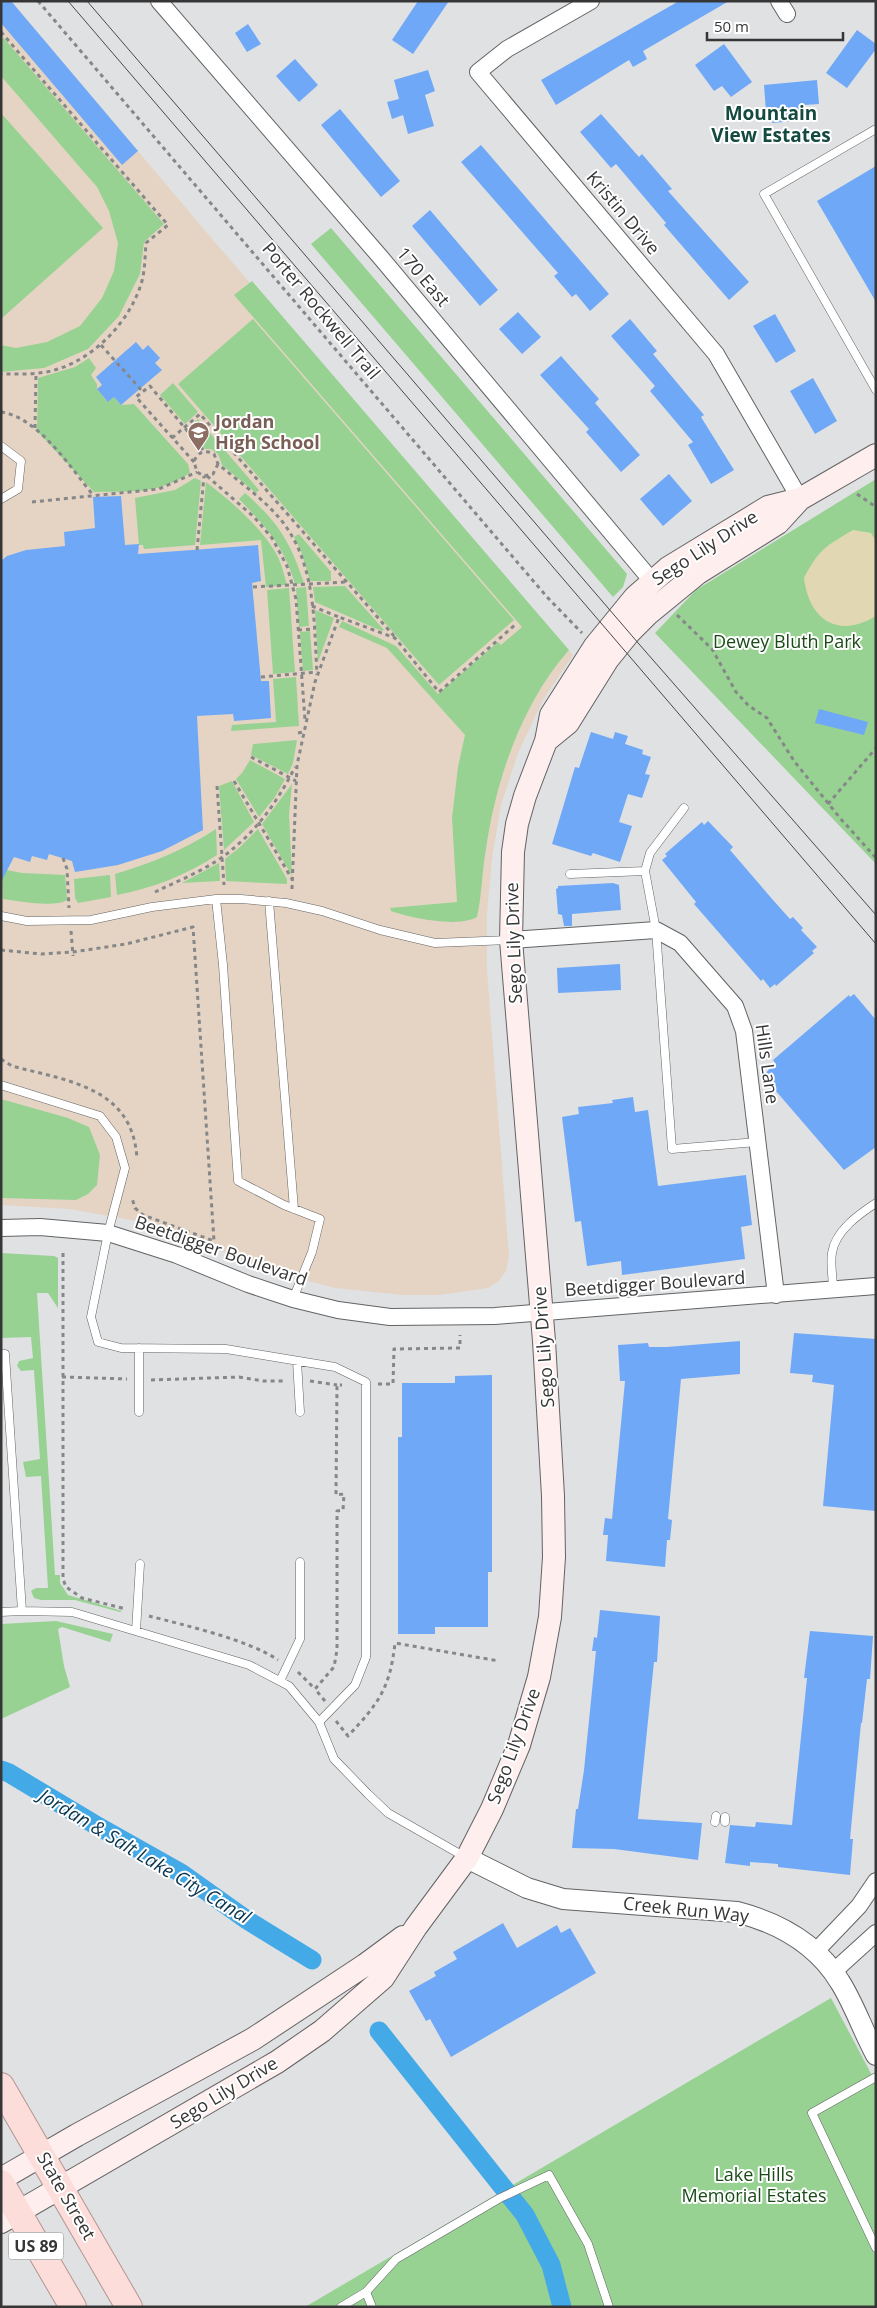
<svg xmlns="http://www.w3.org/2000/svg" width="877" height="2308" font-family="'Open Sans',sans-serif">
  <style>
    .education { fill: #e5d4c3 }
    .green { fill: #97d292 }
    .sand { fill: #e1d8b3 }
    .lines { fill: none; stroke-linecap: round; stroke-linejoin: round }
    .canal { stroke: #43aae7; stroke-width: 19 }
    .building { fill: #6fa8f7 }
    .service-casing { stroke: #626364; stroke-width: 9 }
    .minor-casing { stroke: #626364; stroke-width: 18 }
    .tertiary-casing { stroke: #626364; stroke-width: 22 }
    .secondary-casing { stroke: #626364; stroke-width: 24 }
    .primary-casing { stroke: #b59491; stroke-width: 28 }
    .path { stroke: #868788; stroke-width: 3; stroke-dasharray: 4 4; stroke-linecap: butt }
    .service { stroke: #fff; stroke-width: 8 }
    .minor { stroke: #fff; stroke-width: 16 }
    .tertiary { stroke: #fff; stroke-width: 20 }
    .secondary { stroke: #feeeed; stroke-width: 22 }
    .primary { stroke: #fcddda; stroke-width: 26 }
    .tram { stroke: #48484a; stroke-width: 1 }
    .labels { text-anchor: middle; stroke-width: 4; stroke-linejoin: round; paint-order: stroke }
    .shield { fill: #fff; stroke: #727273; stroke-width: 1 }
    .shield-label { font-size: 16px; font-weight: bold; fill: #363637 }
    .street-label { font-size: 18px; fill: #363637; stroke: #fff }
    .education-label { font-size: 18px; font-weight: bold; fill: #785e54; stroke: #fff; text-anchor: start }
    .park-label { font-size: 18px; fill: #194a17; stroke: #fff }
    .neighbourhood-label { font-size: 19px; font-weight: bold; fill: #144a3f; stroke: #fff }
    .water-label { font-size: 19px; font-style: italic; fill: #0a364f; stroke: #fff }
  </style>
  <rect width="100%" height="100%" fill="#e0e1e3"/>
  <path class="education" d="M1 1H11L219 247 573 655 543 700 518 753 501 805 492 858 487 913V970L509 1257 506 1271 499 1281 488 1288 439 1295H403L335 1288 278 1273 148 1223 69 1209 1 1205Z"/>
  <path class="green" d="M1 35 164 224 144 242 140 274 119 316 88 349 44 368 1 372V345L16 348 47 342 80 326 102 298 114 271 118 243 109 211 97 187 1 76Z
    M1 113 103 228 1 319Z
    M331 228 627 574 623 587 613 597 311 244Z
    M252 281 569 650C522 703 496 779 486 849 482 871 482 895 477 917 458 928 411 918 391 911L390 908 457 902 452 818 458 767 465 735 387 648 339 627 342 621 396 646 438 694 498 642 501 645 522 627 234 295Z
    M253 319 514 620 439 685 178 384Z
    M89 358 96 368 91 375 97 384V389L108 402 114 397 121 405 134 404 188 464 190 473C156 495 132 491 94 492L37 431 38 378 75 367Z
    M173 383 198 412 185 424 160 395Z
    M198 419 259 490 256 493 222 465 218 454 211 449H205L188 428Z
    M195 478 201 481 195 545 144 549 143 545H139L135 498 175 490Z
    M876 479V864L655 633 696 590Z
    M206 482C230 500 263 529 277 555 282 565 284 575 287 585L266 587 261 540 200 545Z
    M245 493C278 522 290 541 304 583L295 584C284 546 266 527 239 499Z
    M299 534 331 572V581H310L301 551 294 537Z
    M345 586 384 630 382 631 315 602 313 587Z
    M306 587 309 626 299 627 296 588Z
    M289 588 295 672 273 674 267 590Z
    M315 610 334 618 318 662Z
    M310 631 313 670 303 671 300 632Z
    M296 677 299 726 231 731 232 725 276 722 273 679Z
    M297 740 293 763 288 774 251 755 253 744Z
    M250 760 285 779 275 797 259 817 236 779 242 773Z
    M232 781 254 822 224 850 219 786Z
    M292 784 289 815 292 876 262 824Z
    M216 829 217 855C186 875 154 888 117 895L115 874C152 863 184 850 216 829Z
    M258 829 287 879V884L226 881 225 859 240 847Z
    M219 863 220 881 182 883Z
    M2 869 22 873 65 875 67 900C54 908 17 901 3 899Z
    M110 875 111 897 78 903 75 898 74 879Z
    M1 1099 68 1118 89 1127 100 1155 97 1185 88 1194 76 1200 1 1198Z
    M1 1253 54 1256 58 1258V1308L48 1293H37L55 1575H60V1583L68 1595 122 1611 120 1612 75 1600H41L34 1598 31 1591 36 1588H48L41 1476 26 1477 23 1462 40 1459 34 1370 21 1371 17 1366 19 1361 33 1358 31 1337 1 1338Z
    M56 1621 113 1634 110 1642 62 1627 58 1629 64 1666 70 1687 1 1719V1624Z
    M831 1998 876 2083V2307H305Z"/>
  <path class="sand" d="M853 530 871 533 876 541V616C838 639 809 620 804 578 819 549 826 546 853 530Z"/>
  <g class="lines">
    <path class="canal" d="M1 1770 9 1773 94 1824 181 1873 247 1920 312 1960
      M379 2031 525 2215 551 2265 562 2307"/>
  </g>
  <path class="building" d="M1 1H11L138 151 122 165 1 23Z
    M418 1H449L413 54 392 40Z
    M679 1H729L643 51 647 59 633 67 629 60 556 105 541 80Z
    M248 24 261 44 247 52 235 33Z
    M857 30 876 44V49L847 88 826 73Z
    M724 44 752 82 731 97 722 86 714 91 695 65Z
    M295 59 318 85 299 102 276 76Z
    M428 70 435 91 425 95 434 126 408 134 403 115 392 119 387 102 399 99 394 80Z
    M817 80 819 104 804 105 806 120 772 123 771 112H766L764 85Z
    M340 109 400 181 381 197 321 125Z
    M601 114 639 157 642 154 672 189 668 191 749 282 729 300 664 225 666 223 616 164 611 168 580 132Z
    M481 145 609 294 590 311 576 294 572 297 554 276 558 273 461 162Z
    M876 166V302L817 201Z
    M430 210 498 290 480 306 412 226Z
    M518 312 541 337 522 354 499 329Z
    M775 314 796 351 776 363 753 326Z
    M630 319 657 351 653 354 704 415 701 417 734 470 711 484 688 445 693 442 650 391 655 386 611 336Z
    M136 342 143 350 148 345 160 358 155 363 162 370 121 405 114 397 108 402 97 389 102 385 96 377Z
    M561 356 599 399 595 403 640 455 621 472 586 432 589 429 540 375Z
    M813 378 837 421 815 434 790 391Z
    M669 474 692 501 663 526 640 499Z
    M121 496 125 545 139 544 138 554 258 545 261 581 252 583 261 681H269L271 718 234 721 233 714 197 716 203 830 162 851 118 865 75 872 72 861 49 854 47 860 32 856 30 862 14 857 1 882V561L7 556 26 550 65 546 64 532 95 528 93 497Z
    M819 709 868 722 864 735 815 723Z
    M591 732 613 739 615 732 628 736 625 744 643 750 642 754 651 757 645 774 650 775 642 798 628 794 619 822 632 826 620 862 593 853 591 856 552 844 575 767 579 768Z
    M708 821 733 847 730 850 773 900 790 919 793 917 803 928 801 930 817 947 812 951 814 953 776 986 775 984 770 988 763 979 761 981 694 904 696 902 662 860 667 856 665 854 681 840 702 822 704 825Z
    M613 883 619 885 621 910 572 914V926H564L562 915 558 914 556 889 558 888V886Z
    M620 964 621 990 558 993 557 968Z
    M854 994 876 1020V1147L844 1170 763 1076 775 1063 773 1060 849 995 850 997Z
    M633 1097 635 1112 648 1110 658 1186 746 1175 752 1225 741 1227 745 1259 622 1275 621 1261 587 1266 581 1221 575 1222 562 1117 579 1114 578 1107 613 1103 612 1100Z
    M794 1333 876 1339V1511L823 1506 834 1385 812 1382 813 1375 790 1373Z
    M740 1341V1374L681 1379 668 1519 672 1520 670 1540H667L665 1567 606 1561 608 1535H603L605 1518 612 1519 625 1381H620L618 1345 648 1343 649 1347H667Z
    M492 1375V1572H488V1627H435V1634H398V1437H402V1383H455V1376Z
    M600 1610 660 1616 657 1662H654L638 1819 702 1823 698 1860 614 1849 572 1848 576 1809H578L584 1770 596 1651H592L594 1637 597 1638Z
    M810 1631 873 1636 870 1679H867L862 1723H861L850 1839H853L850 1875 778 1867V1864L750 1862V1866L725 1863 730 1825 755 1827 756 1822 792 1825 807 1678H804Z
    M503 1923 517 1948 557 1925 561 1933 570 1928 596 1973 451 2057 430 2019 426 2021 409 1991 436 1976 434 1972 457 1959 453 1952Z"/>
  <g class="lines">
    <defs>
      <path id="service" d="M876 129 764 194 876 390
        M1 446 21 461 18 489 1 499
        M684 808 650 853 645 871 656 930 672 1149 757 1142
        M570 874 645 871
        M216 899 223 965 238 1181 284 1205 320 1219 312 1252 293 1299
        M269 901 294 1209
        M1 916 27 921 91 920 152 907 216 899H241L286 903 322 911 380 930 435 943 509 940
        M1 1085 100 1116 116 1137 125 1168 108 1233 91 1317 98 1342 121 1348 226 1349 335 1367 366 1382V1657L355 1685 319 1722
        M833 1289C833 1277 830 1264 832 1253 835 1231 859 1214 876 1203
        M139 1348V1412
        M1 1354H5L22 1611 1 1612
        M297 1361 300 1412
        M22 1611 72 1612 249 1665 289 1686 319 1722 334 1759 368 1794 388 1813 465 1857
        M136 1631 140 1564
        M280 1681 300 1639V1562
        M715 1822 716 1816
        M725 1822V1817
        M876 2077 812 2113 876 2248
        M366 2292 372 2307
        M341 2307 366 2292 396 2259 500 2198 549 2175 588 2244 609 2307"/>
      <path id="minor" d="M159 1 382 259 652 581
        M591 1 507 49 478 72 716 354 800 499
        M779 1 787 14
        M511 940 656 930 680 943 735 1006 744 1031 776 1295
        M1 1228 40 1227 108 1233 177 1255 248 1284 293 1299 338 1310 390 1317 495 1316 876 1286
        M815 1952 859 1906 876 1881
        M833 1972 876 1933"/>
      <path id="tertiary" d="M467 1858 527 1888 563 1899 737 1912C779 1923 817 1944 840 1982 854 2004 863 2031 876 2055"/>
      <path id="secondary" d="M546 741 568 723 608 659 629 633 648 614 698 573 778 523 800 499
        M1 2179 77 2135 253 2039 365 1965 403 1937
        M1 2222 277 2062 322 2031 383 1978 416 1927 467 1858 492 1809 519 1745 539 1677 550 1617 554 1557 553 1496 544 1341 511 940 513 852 517 824 525 796 546 741 551 715 595 646 635 597 668 568 768 507 800 499 876 455"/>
      <path id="primary" d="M1 2086 129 2307
        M1 2183 73 2307"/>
    </defs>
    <use href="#service" class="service-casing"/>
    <use href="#minor" class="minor-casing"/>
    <use href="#tertiary" class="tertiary-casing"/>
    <use href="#secondary" class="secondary-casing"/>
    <use href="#primary" class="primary-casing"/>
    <path class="path" d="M38 1 547 597 582 633
      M1 32 168 225 146 243C145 256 145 269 142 281 131 320 96 357 58 369 40 375 20 374 1 374
      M101 345 143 392
      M1 412C38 417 71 468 93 495
      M35 428 36 373
      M172 438 200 414 394 636
      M194 462 136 397 150 386 204 451
      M218 464 213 474 204 476 197 472 194 462C197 452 205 449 214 454L218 464C239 482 264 499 281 520 316 563 314 623 317 675
      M207 476 254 517 272 538 287 566 296 599 305 720
      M857 494 876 507
      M32 502 159 489 197 472
      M197 550 204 476
      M253 587 346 582
      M312 606 339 617
      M677 615 712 649 736 692 748 705 767 718 794 761 840 818 876 858
      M298 630 314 629
      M261 677 317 672
      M298 733 303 732
      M251 757 296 781
      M234 781 292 879
      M217 786 224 885
      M828 804 876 748
      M63 858 67 869 69 908
      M292 889 297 765 315 682 339 617 395 638 439 692 516 624
      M155 892C182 879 213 867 235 847 261 825 280 797 295 767
      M71 931 73 956
      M1 950 41 954 73 952 126 944 193 927 214 1241 143 1215 135 1208 132 1198
      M1 1059 12 1066C68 1081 133 1087 137 1159
      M63 1253V1579L66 1587 82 1598 126 1609
      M62 1377 127 1379
      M151 1380 239 1377 263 1381H286
      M310 1381 337 1385
      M378 1384H393L394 1349 460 1348V1335
      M149 1616C184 1625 249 1640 278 1660
      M298 1672 315 1689
      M325 1701 315 1689 334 1667 337 1650V1511L343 1510 344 1494 336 1495 337 1385H342
      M336 1721 348 1736C379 1703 390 1688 395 1643L499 1661"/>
    <use href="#service" class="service"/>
    <use href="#minor" class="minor"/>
    <use href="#tertiary" class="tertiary"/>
    <use href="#secondary" class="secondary"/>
    <use href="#primary" class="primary"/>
    <path class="tram" d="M68 1 876 944
      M87 1 639 644 876 915"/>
  </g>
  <defs>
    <symbol id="school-pin" viewBox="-11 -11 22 30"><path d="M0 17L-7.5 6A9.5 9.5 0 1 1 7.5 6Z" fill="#8d6e63" stroke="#fff"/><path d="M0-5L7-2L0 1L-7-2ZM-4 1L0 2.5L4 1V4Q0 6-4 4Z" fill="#fff"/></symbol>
  </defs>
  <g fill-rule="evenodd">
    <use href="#school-pin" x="186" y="420" width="25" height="34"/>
  </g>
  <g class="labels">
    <rect class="shield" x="8.5" y="2232.5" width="55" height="27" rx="4"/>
    <g class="shield-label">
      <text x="36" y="2252">US 89</text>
    </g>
    <g class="street-label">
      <text transform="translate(623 213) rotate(50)" y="6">Kristin Drive</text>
      <text transform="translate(423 277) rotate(50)" y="6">170 East</text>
      <text transform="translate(321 311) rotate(50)" y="6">Porter Rockwell Trail</text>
      <text transform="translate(705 548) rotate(-33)" y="6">Sego Lily Drive</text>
      <text transform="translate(514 943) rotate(-92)" y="6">Sego Lily Drive</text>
      <text transform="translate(767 1064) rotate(82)" y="6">Hills Lane</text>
      <text transform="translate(221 1251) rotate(19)" y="6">Beetdigger Boulevard</text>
      <text transform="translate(655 1284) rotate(-4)" y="6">Beetdigger Boulevard</text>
      <text transform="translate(544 1347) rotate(-94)" y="6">Sego Lily Drive</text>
      <text transform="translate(514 1746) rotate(-70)" y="6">Sego Lily Drive</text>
      <text transform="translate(686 1910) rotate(6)" y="6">Creek Run Way</text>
      <text transform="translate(224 2093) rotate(-31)" y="6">Sego Lily Drive</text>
      <text transform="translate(66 2196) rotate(60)" y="6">State Street</text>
    </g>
    <g class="education-label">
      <text x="215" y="428">Jordan<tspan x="215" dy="21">High School</tspan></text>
    </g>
    <g class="park-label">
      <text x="787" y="648">Dewey Bluth Park</text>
      <text x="754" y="2181">Lake Hills<tspan x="754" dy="21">Memorial Estates</tspan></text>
    </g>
    <g class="neighbourhood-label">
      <text x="771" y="120">Mountain<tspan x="771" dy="22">View Estates</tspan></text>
    </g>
    <g class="water-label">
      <text transform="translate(145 1856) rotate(31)" y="7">Jordan &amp; Salt Lake City Canal</text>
    </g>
  </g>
  <rect width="877" height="2308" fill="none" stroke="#363637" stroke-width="5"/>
  <path d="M707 32v8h136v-8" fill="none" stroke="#363637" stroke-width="2.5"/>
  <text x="714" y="32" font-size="15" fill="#363637" stroke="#ffffff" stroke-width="4" paint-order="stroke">50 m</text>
</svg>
